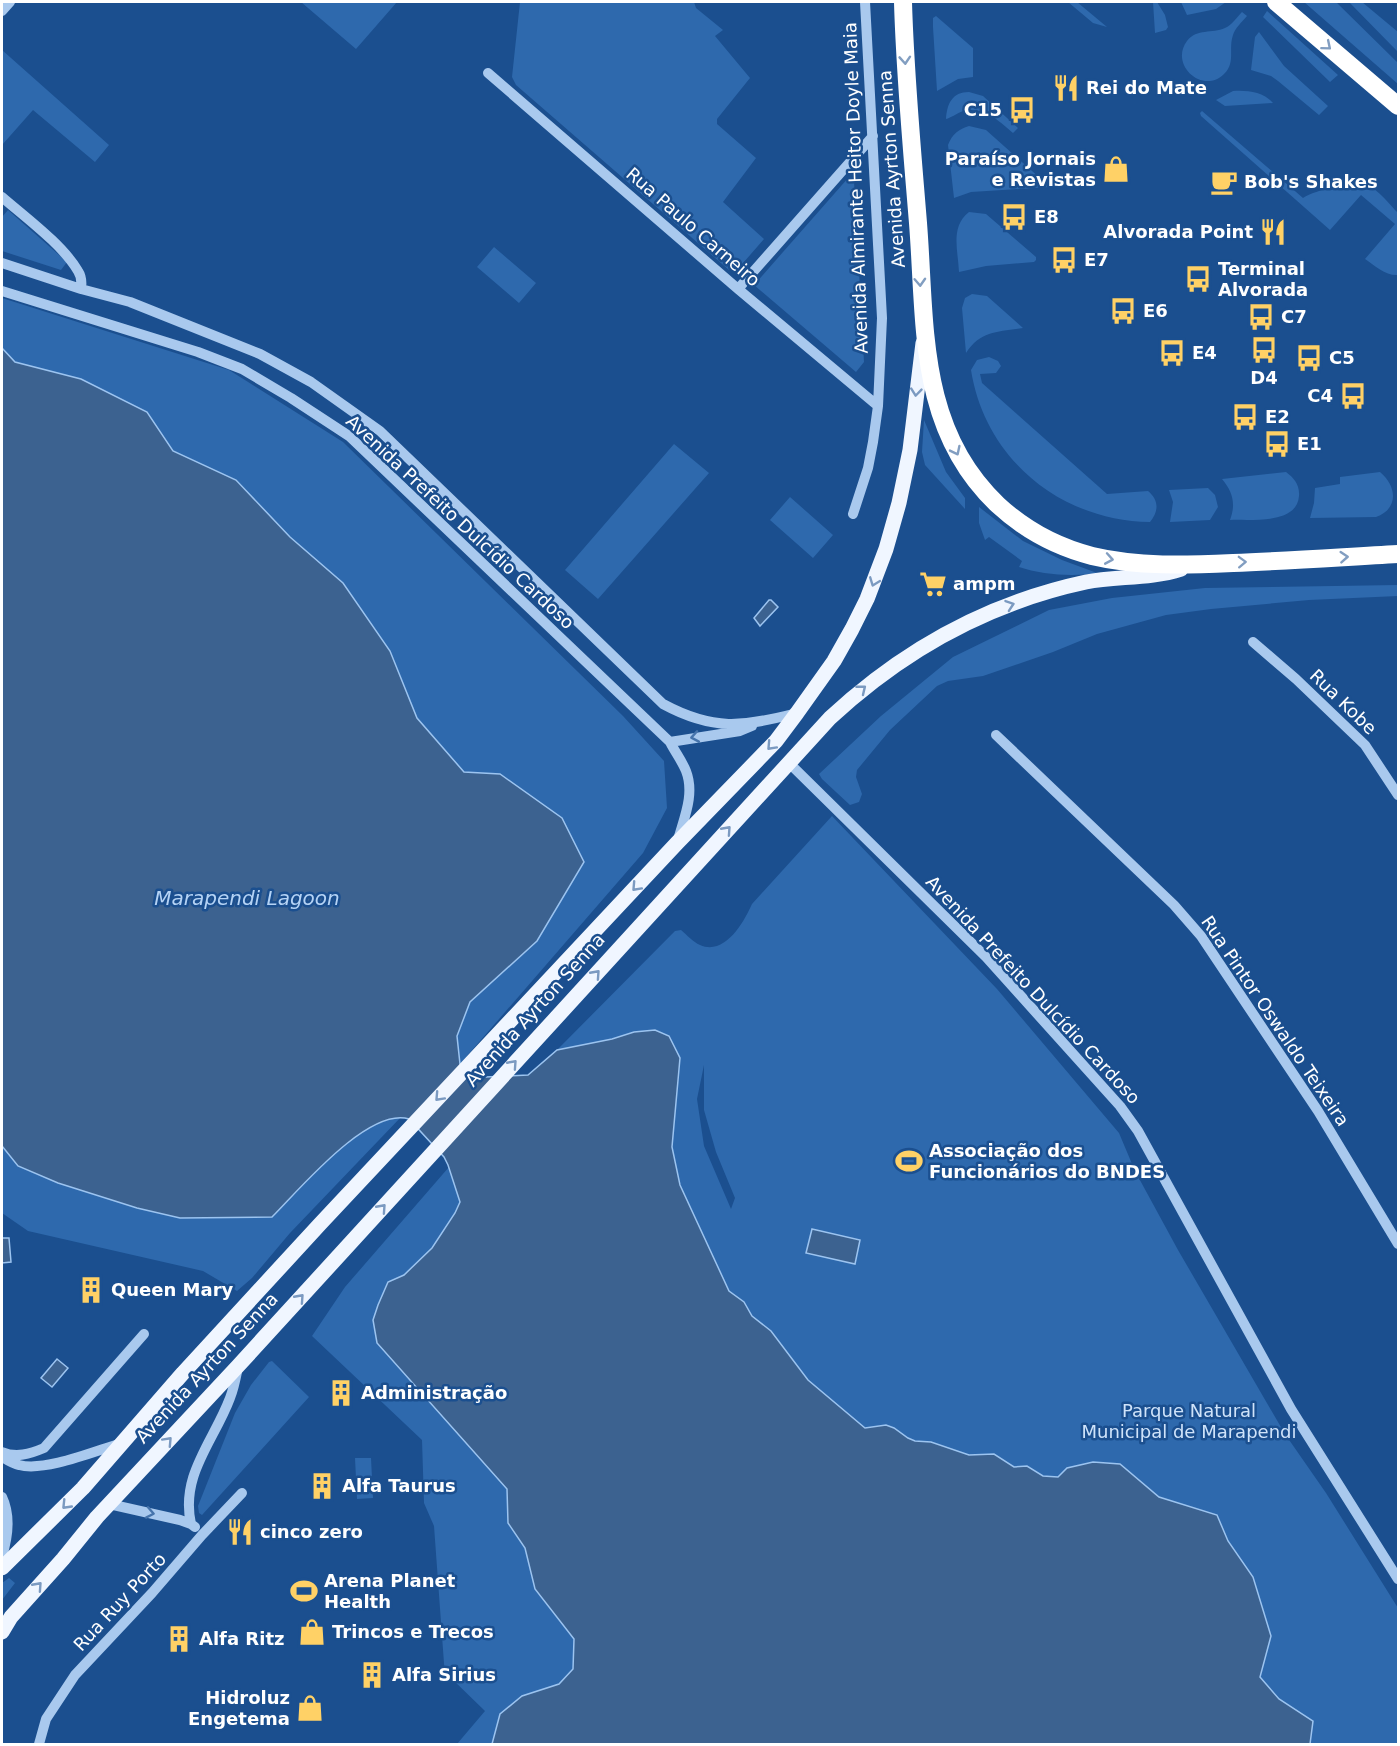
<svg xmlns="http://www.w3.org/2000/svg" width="1400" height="1746" font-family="'DejaVu Sans',sans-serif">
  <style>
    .green { fill: #2e69ad; fill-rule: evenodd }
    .water { fill: #3c6290; stroke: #9cc4f0; stroke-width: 1.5 }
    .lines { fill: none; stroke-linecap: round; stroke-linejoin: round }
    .minor { stroke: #a9c9ee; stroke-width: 10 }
    .major { stroke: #f0f6ff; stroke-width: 15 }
    .highway { stroke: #fff; stroke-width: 18 }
    .oneway { stroke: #829ec1 }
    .oneway2 { stroke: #7b9ac1 }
    .oneway3 { stroke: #4674ac }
    .labels { text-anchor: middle; stroke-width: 5; stroke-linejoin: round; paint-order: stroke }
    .poi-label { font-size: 18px; font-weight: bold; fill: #fff; stroke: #1b4f8f; text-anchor: start }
    .street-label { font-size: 18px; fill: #fff; stroke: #1b4f8f }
    .park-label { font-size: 18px; fill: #cfe3fa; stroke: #1b4f8f }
    .water-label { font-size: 20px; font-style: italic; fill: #b5d3f5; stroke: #1b4f8f }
  </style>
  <rect width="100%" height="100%" fill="#1b4f8f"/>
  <path class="green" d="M301 2H397L356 49Z
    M520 2H694L696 8 723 30 715 36 750 78 717 119V124L756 158 723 202 764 239 737 270H729L516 85 512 77Z
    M1068 2H1077L1107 27 1093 23Z
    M1153 2H1157L1165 15 1168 27 1166 30 1155 33Z
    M1181 2H1226L1216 9 1187 15Z
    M1304 2H1336L1398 63V84Z
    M1349 2H1362L1398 32V52Z
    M1267 11 1338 75 1330 82 1263 17Z
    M1242 12 1247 16C1242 22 1235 28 1233 35 1228 49 1236 63 1224 74 1203 95 1169 65 1187 41 1197 28 1212 34 1225 28 1232 25 1237 17 1242 12Z
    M936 16 973 48V77L958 79 937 91 933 27V18Z
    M1259 32 1284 66 1328 106 1319 115 1278 81 1271 76 1251 70 1255 37Z
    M2 50 109 145 95 162 33 110 2 145Z
    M1233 91C1247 90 1264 92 1273 103L1225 106 1216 100Z
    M969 92 983 96 1018 128 1013 133C999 121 984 106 963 111 957 113 951 118 946 119 947 104 952 92 969 92Z
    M1202 111 1303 198C1315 190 1353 180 1367 185 1379 190 1389 204 1398 213V275C1386 276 1375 266 1365 259L1395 224 1361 195 1330 230 1201 116 1200 113Z
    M969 126 986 130 1050 187 971 192 954 198 948 145C952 134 959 129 969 126Z
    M849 177 854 181 864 362 856 372 754 285Z
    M8 210 67 262 61 270 2 251V217Z
    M969 212 986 214 1036 257V260L1034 262 986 266 959 272C958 250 950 227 969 212Z
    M494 247 536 283 519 303 477 267Z
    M972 294 987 296 1023 328C999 332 981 330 966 353L962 308 965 298Z
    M2 298 229 370 343 442 623 716 664 761 667 808 643 853 460 1064 457 1036 470 1002 537 941 500 774 464 772 417 718 390 651 343 583 290 537 236 480 173 451 147 412 81 379 15 362 2 348Z
    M989 357 998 361 1001 366 996 373 980 374 982 383 1107 494 1148 491C1159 500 1159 511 1150 522 1061 521 985 459 971 370L977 360Z
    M924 420 946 472 965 498V509L925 465 922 452Z
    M674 444 709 473 598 599 565 570Z
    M1286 472C1294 478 1300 485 1299 496 1297 525 1250 519 1230 520 1236 504 1233 492 1222 479Z
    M1380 472C1397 486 1399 509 1376 517L1310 518 1314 503 1315 488 1340 484V477Z
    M1208 488 1215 495 1218 507 1210 520 1170 522 1173 502 1169 490Z
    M790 497 833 535 813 558 770 520Z
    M979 507 1023 541 1062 560 1097 573C1074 577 1042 575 1019 567L1022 561 989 537 985 540 979 523Z
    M1398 585V596L1309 600 1211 609 1166 615 1097 634 1053 652 983 676 948 681 937 686 890 730 857 770 856 777 862 794 859 802 850 805 822 779 819 774 881 716 953 657 1049 610 1112 598 1205 588Z
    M832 816 997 989 1119 1133 1135 1171 1178 1250 1285 1434 1326 1493 1398 1608V1744H1310L1313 1721 1279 1699 1260 1677 1271 1636 1253 1577 1228 1541 1217 1515 1159 1497 1136 1477 1067 1468 1058 1477 1043 1476 1027 1466 1014 1467 994 1454 969 1455 931 1442 915 1441 908 1439 894 1428 886 1425 865 1428 808 1380 771 1331 752 1316 744 1302 729 1291 716 1265 680 1185 672 1147 680 1058 669 1036 634 1032 612 1039 557 1050 675 931 681 930C687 935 693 942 700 945 725 956 744 922 752 904ZM704 1065V1110L716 1152 735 1198 731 1209 704 1146 697 1099Z
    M401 1117 290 1233 252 1278 237 1291 203 1271 28 1231 2 1213V1146L18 1166 58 1183 137 1208 180 1218 272 1217C307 1182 351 1124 401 1117Z
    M449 1167 460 1202 455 1213 432 1248 404 1275 388 1283 377 1343 507 1489 508 1523 525 1548 535 1589 574 1639 573 1669 559 1684 522 1696 500 1713 492 1744H457L485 1711 450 1677H445L434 1526 424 1503 422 1440 312 1336 345 1287Z
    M272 1361 309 1397 202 1515 199 1513 198 1506 235 1413 251 1385 269 1362Z
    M355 1458H371L373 1498 357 1499Z
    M9 1578 15 1583 2 1600V1583Z"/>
  <path class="water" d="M2 348 15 362 81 379 147 412 173 451 236 480 290 537 343 583 390 651 417 718 464 772 500 774 562 818 584 862 537 941 470 1002 457 1036 460 1064 486 1077 528 1075 557 1050 612 1039 634 1032 655 1030 669 1036 680 1058 672 1147 680 1185 729 1291 744 1302 752 1316 771 1331 808 1380 865 1428 886 1425 894 1428 908 1438 915 1441 931 1442 969 1455 994 1454 1014 1467 1027 1466 1043 1476 1058 1477 1067 1468 1093 1462 1120 1464 1159 1497 1217 1515 1228 1541 1253 1577 1271 1636 1260 1677 1279 1699 1313 1721 1310 1744H492L500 1714 522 1696 559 1684 573 1669 574 1639 535 1589 525 1548 508 1523 507 1489 377 1343 373 1320 378 1305 388 1282 404 1275 432 1248 455 1213 460 1202 448 1165 444 1157 409 1119C368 1107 300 1189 272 1217L180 1218 137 1208 58 1183 18 1166 2 1146Z
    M769 600H771L778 607 760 626 754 618Z
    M812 1229 860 1240 855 1264 806 1253Z
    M2 1238H9L11 1262 2 1263Z
    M57 1359 68 1368 52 1387 41 1378Z"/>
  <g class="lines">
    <path class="minor" d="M2 11 10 2
      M488 73 738 289 878 406
      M2 197C25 217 63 245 78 271 82 277 82 282 81 289
      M2 263 81 289 130 302 260 354 311 382 380 431 663 704C713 731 743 727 797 713
      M738 289 873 136
      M2 291 198 352 242 369 291 398 349 436 670 742C675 752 682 761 686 771 695 794 684 818 678 840
      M853 514 868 468 873 442 878 406 882 318 865 2
      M1253 642 1296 679 1365 745 1398 795
      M996 735 1174 905 1201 936 1318 1111 1398 1244
      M670 742 740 731 752 726
      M789 763 986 957 1120 1106 1138 1131 1291 1409 1398 1579
      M2 1452C16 1458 30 1454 44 1448L144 1334
      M2 1457C7 1460 13 1464 19 1465 45 1472 95 1451 122 1443
      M2 1497C11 1516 8 1537 2 1556
      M109 1504 180 1520 191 1524 195 1527
      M191 1524C180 1475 214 1441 230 1398 234 1388 236 1377 238 1367
      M39 1744 46 1719 75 1675 152 1593 202 1535 242 1493"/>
    <path class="major" d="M2 1568 83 1488 183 1373 320 1224 677 843 776 741 797 713 834 661 852 629 867 599 886 549 899 503 910 450 923 343
      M2 1632 11 1617 63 1559 97 1517 238 1366 830 718C902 651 988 603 1086 582 1117 576 1150 579 1181 569"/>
    <path class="highway" d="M903 2C905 75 912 149 918 223 926 324 917 429 998 505 1025 530 1057 547 1092 556 1138 567 1187 565 1233 563 1289 561 1343 557 1398 554
      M1276 2 1398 106"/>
  </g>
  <defs><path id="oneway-chevron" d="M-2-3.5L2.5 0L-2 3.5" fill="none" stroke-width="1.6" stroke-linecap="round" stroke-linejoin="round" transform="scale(1.5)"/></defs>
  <g class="oneway">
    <use href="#oneway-chevron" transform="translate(1327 46) rotate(40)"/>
    <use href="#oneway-chevron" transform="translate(905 60) rotate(86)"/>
    <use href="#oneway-chevron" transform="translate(920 282) rotate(87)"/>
    <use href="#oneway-chevron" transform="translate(956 451) rotate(64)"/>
    <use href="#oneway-chevron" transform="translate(1344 557) rotate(-4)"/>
    <use href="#oneway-chevron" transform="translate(1109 559) rotate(10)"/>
    <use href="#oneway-chevron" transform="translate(1242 562) rotate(-2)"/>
  </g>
  <g class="oneway2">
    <use href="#oneway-chevron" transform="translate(916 392) rotate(96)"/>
    <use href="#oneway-chevron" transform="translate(874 582) rotate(111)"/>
    <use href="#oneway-chevron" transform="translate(1010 605) rotate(-19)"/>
    <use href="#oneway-chevron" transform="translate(862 689) rotate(-39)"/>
    <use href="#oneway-chevron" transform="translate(771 746) rotate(133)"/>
    <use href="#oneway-chevron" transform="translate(727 830) rotate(-48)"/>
    <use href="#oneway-chevron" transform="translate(636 887) rotate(133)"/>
    <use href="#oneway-chevron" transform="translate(596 974) rotate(-48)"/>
    <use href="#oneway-chevron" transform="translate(513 1064) rotate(-48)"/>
    <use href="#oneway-chevron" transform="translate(439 1097) rotate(133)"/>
    <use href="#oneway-chevron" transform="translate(382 1208) rotate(-48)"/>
    <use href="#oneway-chevron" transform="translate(300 1298) rotate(-48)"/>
    <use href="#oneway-chevron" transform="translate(168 1441) rotate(-47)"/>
    <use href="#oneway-chevron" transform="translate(66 1505) rotate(134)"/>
    <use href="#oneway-chevron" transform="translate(38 1586) rotate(-48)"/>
  </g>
  <g class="oneway3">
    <use href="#oneway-chevron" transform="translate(695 737) rotate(170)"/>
    <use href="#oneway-chevron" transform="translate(150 1513) rotate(11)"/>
  </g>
  <defs>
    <symbol id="restaurant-bare" viewBox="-9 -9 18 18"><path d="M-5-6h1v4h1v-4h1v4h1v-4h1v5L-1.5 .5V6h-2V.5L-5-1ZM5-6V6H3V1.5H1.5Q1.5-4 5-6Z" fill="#ffd166" stroke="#1b4f8f" stroke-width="2.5" paint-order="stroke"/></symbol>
    <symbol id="bus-bare" viewBox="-9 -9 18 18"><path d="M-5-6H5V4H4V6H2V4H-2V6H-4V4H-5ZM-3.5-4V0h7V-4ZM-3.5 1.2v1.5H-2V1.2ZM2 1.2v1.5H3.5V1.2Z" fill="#ffd166" stroke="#1b4f8f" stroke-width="2.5" paint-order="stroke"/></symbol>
    <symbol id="shop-bare" viewBox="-9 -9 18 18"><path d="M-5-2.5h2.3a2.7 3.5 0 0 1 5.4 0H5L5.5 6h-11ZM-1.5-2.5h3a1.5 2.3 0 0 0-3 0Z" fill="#ffd166" stroke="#1b4f8f" stroke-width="2.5" paint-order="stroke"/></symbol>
    <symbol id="cafe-bare" viewBox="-9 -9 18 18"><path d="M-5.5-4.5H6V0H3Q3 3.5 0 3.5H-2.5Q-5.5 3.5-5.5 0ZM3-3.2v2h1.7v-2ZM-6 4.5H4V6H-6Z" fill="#ffd166" stroke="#1b4f8f" stroke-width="2.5" paint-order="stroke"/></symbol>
    <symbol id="supermarket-bare" viewBox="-9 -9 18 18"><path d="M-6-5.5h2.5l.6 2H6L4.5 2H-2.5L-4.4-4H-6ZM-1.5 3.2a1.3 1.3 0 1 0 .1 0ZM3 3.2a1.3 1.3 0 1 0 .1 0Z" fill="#ffd166" stroke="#1b4f8f" stroke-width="2.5" paint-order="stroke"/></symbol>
    <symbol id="stadium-bare" viewBox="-9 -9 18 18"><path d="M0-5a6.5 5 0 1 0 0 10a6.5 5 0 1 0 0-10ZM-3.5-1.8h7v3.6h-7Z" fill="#ffd166" stroke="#1b4f8f" stroke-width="2.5" paint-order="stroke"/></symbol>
    <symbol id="building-bare" viewBox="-9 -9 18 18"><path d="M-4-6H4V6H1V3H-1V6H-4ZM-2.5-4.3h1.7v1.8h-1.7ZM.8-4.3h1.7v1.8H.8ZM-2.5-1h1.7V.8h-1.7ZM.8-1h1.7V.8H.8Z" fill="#ffd166" stroke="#1b4f8f" stroke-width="2.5" paint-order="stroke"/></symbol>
  </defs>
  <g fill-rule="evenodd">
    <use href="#restaurant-bare" x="1047" y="69" width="38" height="38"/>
    <use href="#bus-bare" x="1003" y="91" width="38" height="38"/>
    <use href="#shop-bare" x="1097" y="150" width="38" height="38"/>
    <use href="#cafe-bare" x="1205" y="163" width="38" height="38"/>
    <use href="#bus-bare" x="995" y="198" width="38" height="38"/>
    <use href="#restaurant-bare" x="1254" y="213" width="38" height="38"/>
    <use href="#bus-bare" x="1045" y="241" width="38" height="38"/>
    <use href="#bus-bare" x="1179" y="260" width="38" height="38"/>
    <use href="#bus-bare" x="1104" y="292" width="38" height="38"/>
    <use href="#bus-bare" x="1242" y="298" width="38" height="38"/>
    <use href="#bus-bare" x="1245" y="331" width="38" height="38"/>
    <use href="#bus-bare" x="1153" y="334" width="38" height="38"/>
    <use href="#bus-bare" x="1290" y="339" width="38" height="38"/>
    <use href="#bus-bare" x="1334" y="377" width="38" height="38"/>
    <use href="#bus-bare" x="1226" y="398" width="38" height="38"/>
    <use href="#bus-bare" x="1258" y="425" width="38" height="38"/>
    <use href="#supermarket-bare" x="914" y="565" width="38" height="38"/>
    <use href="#stadium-bare" x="890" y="1142" width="38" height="38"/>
    <use href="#building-bare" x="72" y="1271" width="38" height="38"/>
    <use href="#building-bare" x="322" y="1374" width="38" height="38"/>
    <use href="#building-bare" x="303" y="1467" width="38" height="38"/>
    <use href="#restaurant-bare" x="221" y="1513" width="38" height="38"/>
    <use href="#stadium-bare" x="285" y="1572" width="38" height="38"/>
    <use href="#shop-bare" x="293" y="1613" width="38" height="38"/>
    <use href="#building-bare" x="160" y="1620" width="38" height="38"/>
    <use href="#building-bare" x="353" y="1656" width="38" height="38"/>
    <use href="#shop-bare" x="291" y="1689" width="38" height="38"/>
  </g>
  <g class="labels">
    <g class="poi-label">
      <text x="1086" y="94">Rei do Mate</text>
      <text x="1002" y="116" text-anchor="end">C15</text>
      <text x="1096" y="165" text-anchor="end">Paraíso Jornais<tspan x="1096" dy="21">e Revistas</tspan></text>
      <text x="1244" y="188">Bob's Shakes</text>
      <text x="1034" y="223">E8</text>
      <text x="1253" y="238" text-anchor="end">Alvorada Point</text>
      <text x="1084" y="266">E7</text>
      <text x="1218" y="275">Terminal<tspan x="1218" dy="21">Alvorada</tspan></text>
      <text x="1143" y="317">E6</text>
      <text x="1281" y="323">C7</text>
      <text x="1192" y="359">E4</text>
      <text x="1329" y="364">C5</text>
      <text x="1264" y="384" text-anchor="middle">D4</text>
      <text x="1333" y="402" text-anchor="end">C4</text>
      <text x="1265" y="423">E2</text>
      <text x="1297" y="450">E1</text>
      <text x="953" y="590">ampm</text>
      <text x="929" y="1157">Associação dos<tspan x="929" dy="21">Funcionários do BNDES</tspan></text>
      <text x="111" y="1296">Queen Mary</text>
      <text x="361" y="1399">Administração</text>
      <text x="342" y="1492">Alfa Taurus</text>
      <text x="260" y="1538">cinco zero</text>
      <text x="324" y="1587">Arena Planet<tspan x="324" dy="21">Health</tspan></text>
      <text x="332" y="1638">Trincos e Trecos</text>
      <text x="199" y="1645">Alfa Ritz</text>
      <text x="392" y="1681">Alfa Sirius</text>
      <text x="290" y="1704" text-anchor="end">Hidroluz<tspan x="290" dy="21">Engetema</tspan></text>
    </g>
    <g class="street-label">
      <text transform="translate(892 169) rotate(-94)" y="6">Avenida Ayrton Senna</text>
      <text transform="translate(856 188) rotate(-92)" y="6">Avenida Almirante Heitor Doyle Maia</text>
      <text transform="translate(693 227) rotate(41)" y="6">Rua Paulo Carneiro</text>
      <text transform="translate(460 522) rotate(43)" y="6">Avenida Prefeito Dulcídio Cardoso</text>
      <text transform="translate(1343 702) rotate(44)" y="6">Rua Kobe</text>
      <text transform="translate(1033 990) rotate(47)" y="6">Avenida Prefeito Dulcídio Cardoso</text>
      <text transform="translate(535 1010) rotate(-48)" y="6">Avenida Ayrton Senna</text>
      <text transform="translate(1275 1021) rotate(56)" y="6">Rua Pintor Oswaldo Teixeira</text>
      <text transform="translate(207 1368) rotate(-47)" y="6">Avenida Ayrton Senna</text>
      <text transform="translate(120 1602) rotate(-47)" y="6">Rua Ruy Porto</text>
    </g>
    <g class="park-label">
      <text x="1189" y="1417">Parque Natural<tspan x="1189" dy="21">Municipal de Marapendi</tspan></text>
    </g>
    <g class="water-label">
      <text x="247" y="905">Marapendi Lagoon</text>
    </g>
  </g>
  <rect width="1400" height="1746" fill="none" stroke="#ffffff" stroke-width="6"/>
</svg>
